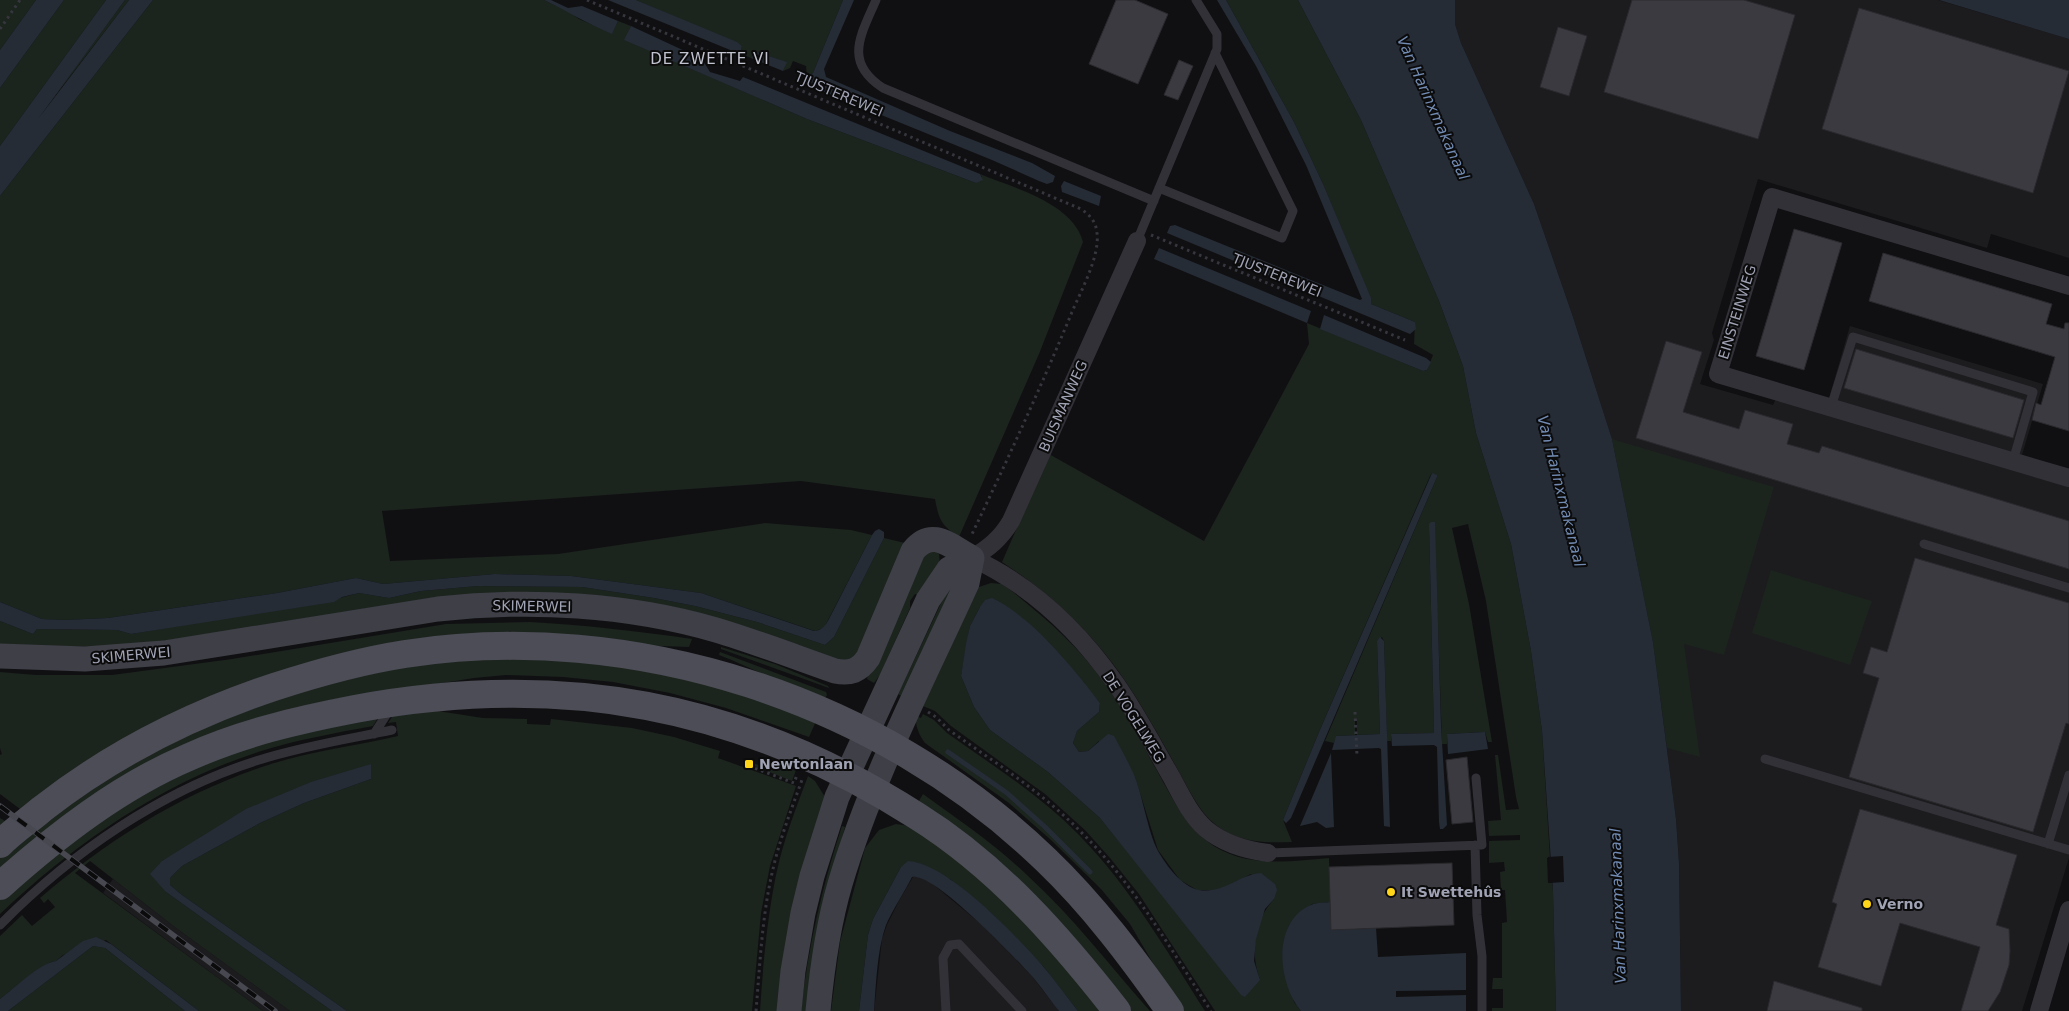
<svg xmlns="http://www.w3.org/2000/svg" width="2069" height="1011" font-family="'DejaVu Sans',sans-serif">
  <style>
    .built { fill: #1c1c1f }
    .green { fill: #1c241e; fill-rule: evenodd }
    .water { fill: #252c36 }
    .pier { fill: #101012 }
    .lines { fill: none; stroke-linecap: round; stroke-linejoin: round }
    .stream { stroke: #252c36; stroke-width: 5 }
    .building { fill: #3a3a40; stroke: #2a2a2e }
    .path { stroke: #36373e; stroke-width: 3; stroke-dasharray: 2.5 4; stroke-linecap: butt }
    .lane { stroke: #313137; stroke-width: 9 }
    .street { stroke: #313137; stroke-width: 18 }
    .secondary { stroke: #3e3f47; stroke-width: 25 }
    .primary { stroke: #4c4d56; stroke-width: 28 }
    .rail-casing { stroke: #474850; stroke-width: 5.5 }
    .rail { stroke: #0b0b0c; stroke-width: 4; stroke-dasharray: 11; stroke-linecap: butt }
    .poi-dot { fill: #ffd51a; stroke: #0b0b0c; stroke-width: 2 }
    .labels { text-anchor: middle; stroke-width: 4; stroke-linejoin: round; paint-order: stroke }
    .street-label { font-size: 14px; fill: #a0a3b4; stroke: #0b0b0c }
    .poi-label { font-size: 14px; font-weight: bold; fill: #a0a3b4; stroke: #0b0b0c; text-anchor: start }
    .neighbourhood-label { font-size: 15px; letter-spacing: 1px; fill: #c1c3cf; stroke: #0b0b0c }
    .water-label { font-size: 15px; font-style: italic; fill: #728bb3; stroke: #0b0b0c }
  </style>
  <rect width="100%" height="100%" fill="#101012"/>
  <path class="built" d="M1455 0H1938L2069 39V258L1991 234 1987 248 1758 179 1712 333 1714 340 1700 384 1773 405 1776 399 2069 487V858L2022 1011H1681L1679 863 1676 819 1653 642 1612 439 1573 317 1534 204 1461 43 1455 24Z
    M1850 326 2043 384 2022 455 1829 398Z
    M916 876 928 880 982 925 1031 975 1059 1011H874L882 939 887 925 900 899 913 877Z
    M113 879 176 928 290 1011H263L103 893Z"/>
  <path class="green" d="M0 0H36L0 50Z
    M64 0H106L0 146V88Z
    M125 0H129L38 118Z
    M153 0H544L571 13 579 19 612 33 618 21 631 26 625 40 807 119 976 183 982 177 980 174C1014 188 1073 203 1083 242L1039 354 959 537C941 525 939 520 935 499L801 481 382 511 390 561 558 554 765 523 851 530 872 535 824 628 815 631 701 593 571 576 495 574 383 584 356 578 277 593 108 618 65 620 42 619 0 602V196Z
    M636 0H843L813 73 807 77 806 66 793 61 790 68 783 71 786 62 754 51 751 58 740 54 742 46Z
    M1226 0H1298L1361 120 1439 301 1463 366 1476 433 1511 544 1531 651 1542 731 1550 857 1547 858 1548 883H1552L1553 891 1556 1011H1492V1008H1503V989H1492L1493 978H1502V923L1507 922 1505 890H1501L1500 872 1505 871 1504 862 1489 863V841L1520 840V835L1489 836 1488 821 1501 820 1495 755H1498L1506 810 1519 809 1516 797 1486 601 1468 524 1452 528 1469 604 1492 742H1488L1485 732 1447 734V744H1442L1438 627 1429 524 1434 733 1391 734V741H1387L1384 641 1382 637 1377 641 1380 734 1357 735V721H1355V735L1337 736 1334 743 1325 741 1437 477 1432 473 1430 476 1319 732 1283 820 1292 842C1264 843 1239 843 1216 825 1199 812 1190 791 1179 772 1166 748 1152 723 1137 699 1103 643 1057 598 1002 562L1049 454 1204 541 1309 344 1307 323 1423 371 1427 370 1433 355 1414 344 1415 322 1371 304 1370 298 1324 186 1294 122Z
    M1612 439 1774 487 1724 655 1684 644 1700 757 1667 748 1653 642Z
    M884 538 905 543 857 656 845 664 629 604 133 647 0 646V621L33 634 37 629 117 630 131 634 336 599 359 593 389 598 421 591 478 586 582 587 654 598 695 606 757 622 825 645 834 637Z
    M931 549 939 554 940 564 918 595 915 594 910 601V608L880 675 874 683 867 679 869 672 919 553Z
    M1771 570 1872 601 1850 665 1752 633Z
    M952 580 956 581 908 700 898 694Z
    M991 583 1002 584 1008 588C1044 617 1079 646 1105 684 1123 709 1138 735 1152 762 1171 794 1186 832 1221 850 1254 867 1293 861 1329 858L1330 902 1312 904 1289 925 1284 940 1283 959 1290 989 1294 1002 1301 1011H1215L1139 894 1110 858 1085 830 1045 794 951 726 935 711 918 704 976 588ZM980 607 1024 620 1046 641 1100 703 1099 712 1077 731 1073 743 1079 752 1088 751 1099 741 1135 777 1158 850 1180 880 1197 890H1215L1229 886 1251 874 1274 899C1254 921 1250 953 1260 980L1168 901 1100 818 1048 772 990 730 974 707 961 676 970 626Z
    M529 622C584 625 638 631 692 639L689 647 632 645 343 656 0 830V818L5 821 20 809 0 794V755L2 754 0 748V672L36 675H112L232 659 446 624Z
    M721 647 775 664 828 686 829 688 721 649Z
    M720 652 826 692 827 695 823 701C788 687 755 669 719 655Z
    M459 657H556L668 672 817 719 809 737 726 708 670 693 613 682 563 677 506 675 474 678 424 686 259 721 0 872V857L15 843 101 783 186 732 346 675Z
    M425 709 483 718 527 719V724L550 725 551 719 632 728 674 737 720 751 718 758 796 786 770 866 761 913 752 1011H347L182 895 170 885V878L182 866 260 823 304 803 371 779V764L162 861 166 892 332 1011H290L176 928 90 861 75 873 263 1011H199L106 940 63 955 56 961 51 962 29 976 0 999V936L22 915 32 926 55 907 48 899 44 903 40 898C108 840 182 793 268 765 310 751 355 746 398 736L396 722 388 723 396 711Z
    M381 713 373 726C335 733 296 740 258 752 160 784 74 844 0 914V900L113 810 225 753Z
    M923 714 934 720 947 733C992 765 1040 795 1079 835 1130 887 1166 950 1205 1011H1181L1130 924 1101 889 1051 840 1009 803 925 743C919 735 915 726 916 716L921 718Z
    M750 762 768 768H788L796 770 792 781 749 764Z
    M808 776 815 781 825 797 784 1011H760C763 965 767 919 776 875 783 841 796 808 808 776Z
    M923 794C959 820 996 845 1028 876 1073 917 1110 966 1150 1011H1128L916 806Z
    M896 824 916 827 996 889 1105 1011H1078L1043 966 992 914 950 879 901 867 873 919 868 935 859 1011H831L840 942 865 848 879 830Z
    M842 826 845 827 819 921 809 1011H801C808 947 822 887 842 826Z
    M93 946 105 948 185 1011H8Z"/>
  <path class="water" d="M36 0H64L0 88V50Z
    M106 0H125L38 119 129 0H153L0 196V146Z
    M544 0H551L568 8 582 6 618 21 612 34C588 24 567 11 544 0Z
    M608 0H636L737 42 742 46 740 54Z
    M843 0H854L824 69 826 77 950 131 1032 163 1055 176 1053 182 1047 184 1039 181 992 160 815 88 807 77 813 73Z
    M1217 0H1226L1294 122 1324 186 1371 298V304L1415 322 1416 329 1410 334 1167 233 1170 226 1175 225 1360 300 1362 299 1306 165 1256 66Z
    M1298 0H1455V24L1461 43 1534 204 1573 317 1612 439 1653 642 1676 819 1679 863 1681 1011H1556L1553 891 1542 731 1531 651 1511 544 1476 433 1463 366 1439 301 1361 120Z
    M1939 0H2069V39Z
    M631 26 702 59 710 72 740 81 743 77 980 174 983 180 976 183 807 119 624 40Z
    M754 51 787 62 783 71 751 58Z
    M1064 181 1101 196 1099 206 1062 192 1061 186Z
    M1159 248 1311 311 1307 323 1154 259Z
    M1324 315 1426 358 1431 362 1427 370 1423 371 1320 329Z
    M1432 473 1437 475V477L1291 818 1286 823 1283 820 1319 732Z
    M1431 522H1435L1441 725 1447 825 1443 829H1440L1439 822 1437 747 1434 745 1392 746 1391 734 1434 733 1429 524Z
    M879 529 884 532V538L834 637 825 645 757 622 695 606 654 598 582 587 478 586 421 591 389 598 359 593 342 597 334 602 131 634 117 630 37 629 33 634 0 621V602L42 619 65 620 108 618 277 593 356 578 383 584 495 574 571 576 701 593 814 631C823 630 825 626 829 619L872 535 875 531Z
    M992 598C1031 616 1074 669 1100 703L1099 712 1077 731 1073 743 1079 752 1088 751 1108 734 1114 736C1121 749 1129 763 1135 777 1143 798 1148 832 1158 851 1166 865 1182 887 1199 890 1224 894 1238 875 1261 873L1275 884 1277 890 1274 899 1265 909 1256 939 1254 961 1260 980 1245 997 1241 995 1100 818 1048 772 990 730 974 707 961 676 966 644 970 626 980 607 985 600Z
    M1380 637 1384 641 1390 827 1384 826 1381 749 1379 748 1332 750 1336 736 1380 734 1377 641Z
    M1485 732 1488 749 1448 754 1447 734Z
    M1331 753 1334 827 1326 828 1317 822 1300 826Z
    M371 764V779L304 803 260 823 182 866 170 878V885L182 895 347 1011H332L166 892 150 874 162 861 246 809 311 782Z
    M908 861C948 863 1016 936 1042 965 1055 980 1066 996 1078 1011H1059C1049 999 1041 986 1030 974 1014 957 933 871 912 877 904 893 893 909 886 925 877 950 876 985 874 1011H859L868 935 873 919 901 867Z
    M1330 902 1332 930 1376 928 1378 957 1466 953V1011H1301C1278 984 1271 922 1311 905 1317 902 1325 903 1330 902Z
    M96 937 111 944 199 1011H185L105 948 93 946 8 1011H0V999C15 988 38 964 56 961L83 941Z"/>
  <path class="pier" d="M1563 856 1564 882 1550 883 1548 857Z
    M1466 990V995L1396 997V991Z"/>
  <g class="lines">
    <path class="stream" d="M948 752 1007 793 1045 827 1090 872"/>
  </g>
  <path class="building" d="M1116 0H1135L1168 14 1138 84 1089 64Z
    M1632 0H1744L1795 15 1758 139 1604 92Z
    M1859 8 2069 71 2033 193 1822 129Z
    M1558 27 1587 36 1569 96 1540 87Z
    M1179 60 1193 66 1178 100 1164 95Z
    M1794 229 1842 243 1804 370 1756 356Z
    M1883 253 2052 304 2046 324 2064 329 2065 323H2069V431L2032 420 2036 403 2041 405 2055 357 1869 301Z
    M1666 341 1702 352 1683 412 1739 429 1745 410 1793 424 1787 444 1819 453 1822 446 2069 521V569L1636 438Z
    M1856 349 2024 400 2013 438 1844 388Z
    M1915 558 2069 603V724L2066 723 2033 832 1849 777 1879 678 1863 673 1871 647 1887 652Z
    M1467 757 1473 822 1452 824 1446 760Z
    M1860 809 2017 855 1996 925 2009 929 2010 951 2009 965 2000 992 1988 1011H1961L1980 947 1900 923 1881 986 1818 967 1837 904 1832 902Z
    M1452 863 1454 925 1331 930 1329 867Z
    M1774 981 1862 1008V1011H1767Z"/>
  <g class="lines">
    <path class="path" d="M587 0 1081 209C1090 215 1096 222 1097 233 1100 256 1081 291 1072 312 1041 387 1007 461 972 534
      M0 29 20 0
      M1151 235 1405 340
      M928 712 936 717 949 730C994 762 1042 792 1081 832 1134 884 1171 950 1211 1011
      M1355 712 1357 756
      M749 766 794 783 797 775
      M756 1011C760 964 762 915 773 869 780 838 792 808 803 777"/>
    <path class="lane" d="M876 0C861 35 843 62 883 88L1154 201
      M1159 188 1282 238 1293 211 1215 53
      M1137 241 1217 49V34L1196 0
      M1831 407 1853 337 2033 392 2013 461
      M1924 544 2069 588
      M374 734 390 709
      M1765 759 2069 850
      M2048 844 2069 775
      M1475 845 1477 915 1482 956V1011
      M1268 853 1482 845 1476 778
      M0 925C71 853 162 790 259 760 303 746 348 739 392 730
      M946 1011 943 958 950 945 959 944 1022 1011"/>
    <path class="street" d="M2069 286 1772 197 1718 374 2069 478
      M972 558C1031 585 1079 631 1116 684 1137 714 1154 747 1172 778 1181 795 1191 816 1206 829 1224 844 1245 850 1268 853
      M972 558C989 548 1001 538 1011 521L1137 241
      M2039 1011 2069 910"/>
    <path class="secondary" d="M0 656 85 659 164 653 438 609C529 599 627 604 716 630 756 642 795 657 835 671 850 674 859 671 868 658L913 551C932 527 950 546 972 558
      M789 1011 793 971 803 913 812 876 837 797 928 600 949 569 972 558
      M818 1011C822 969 828 925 840 884 871 779 922 682 967 583L972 558"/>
    <path class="primary" d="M0 844C13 831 28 821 42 809 111 755 190 715 274 687 317 673 360 661 405 654 633 619 880 699 1046 860 1093 905 1132 957 1170 1011
      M0 886C57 835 119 787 189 757 242 733 298 720 355 709 560 671 740 703 917 816 997 866 1060 938 1117 1011"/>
    <defs>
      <path id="rail" d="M0 806 275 1011"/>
    </defs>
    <use href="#rail" class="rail-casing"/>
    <use href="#rail" class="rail"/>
  </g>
  <g class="poi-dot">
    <rect x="744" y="759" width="10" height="10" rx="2.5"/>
    <circle cx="1391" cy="892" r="5"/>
    <circle cx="1867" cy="904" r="5"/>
  </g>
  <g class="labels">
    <g class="street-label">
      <text transform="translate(839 94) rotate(23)" y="5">TJUSTEREWEI</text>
      <text transform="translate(1277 275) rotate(22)" y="5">TJUSTEREWEI</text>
      <text transform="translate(1737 312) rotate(-73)" y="5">EINSTEINWEG</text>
      <text transform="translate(1063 406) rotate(-66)" y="5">BUISMANWEG</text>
      <text transform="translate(532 606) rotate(1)" y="5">SKIMERWEI</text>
      <text transform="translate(131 655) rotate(-5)" y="5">SKIMERWEI</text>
      <text transform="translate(1134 717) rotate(58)" y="5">DE VOGELWEG</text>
    </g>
    <g class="poi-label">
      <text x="759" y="769">Newtonlaan</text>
      <text x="1401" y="897">It Swettehûs</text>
      <text x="1877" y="909">Verno</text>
    </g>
    <g class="neighbourhood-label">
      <text x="710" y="64">DE ZWETTE VI</text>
    </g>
    <g class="water-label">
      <text transform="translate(1433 108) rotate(66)" y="5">Van Harinxmakanaal</text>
      <text transform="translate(1561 491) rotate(76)" y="5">Van Harinxmakanaal</text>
      <text transform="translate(1618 906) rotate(-92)" y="5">Van Harinxmakanaal</text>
    </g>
  </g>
</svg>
